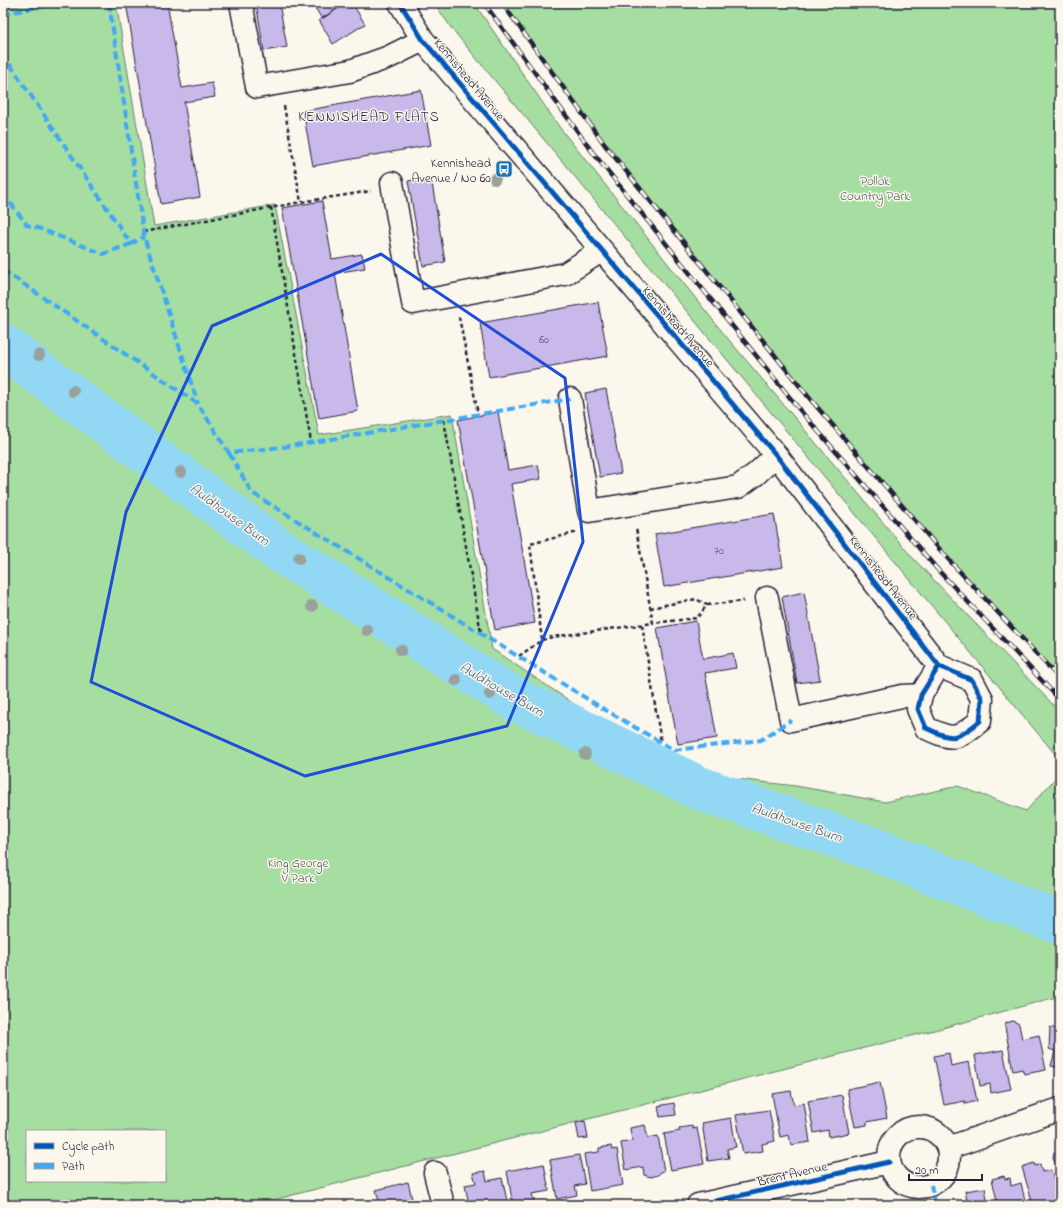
<svg xmlns="http://www.w3.org/2000/svg" width="1063" height="1208" font-family="'Indie Flower',sans-serif">
  <style>
    .green { fill: #a6dda1; stroke: #64806e; fill-rule: evenodd }
    .lines { fill: none; stroke-linecap: round; stroke-linejoin: round }
    .river { stroke: #92d8f4; stroke-width: 44 }
    .building { fill: #c9b9ea; stroke: #22223b }
    .minor-casing { stroke: #22223b; stroke-width: 25 }
    .path { stroke: #22223b; stroke-width: 2.5; stroke-dasharray: 4 3; stroke-linecap: butt }
    .minor { stroke: #fbf7ec; stroke-width: 22 }
    .rail-casing { stroke: #22223b; stroke-width: 4.5 }
    .rail { stroke: #fbf7ec; stroke-width: 3; stroke-dasharray: 9; stroke-linecap: butt }
    .quiet { stroke: #3fa9f5; stroke-width: 4; stroke-dasharray: 8 4; stroke-linecap: butt }
    .cycleway-casing { stroke: #fbf7ec; stroke-width: 8 }
    .cycleway { stroke: #0057b8; stroke-width: 5 }
    .tree { fill: #9aa19c }
    .marked { fill: none; stroke: #1d4ed8; stroke-width: 3; stroke-linejoin: round }
    .labels { text-anchor: middle; stroke-width: 3; stroke-linejoin: round; paint-order: stroke }
    .number-label { font-size: 11px; fill: #4c4867 }
    .street-label { font-size: 13px; fill: #22223b; stroke: #fbf7ec }
    .poi-label { font-size: 13px; fill: #22223b; stroke: #fbf7ec; text-anchor: end }
    .park-label { font-size: 13px; fill: #4a5a5a; stroke: #fbf7ec }
    .neighbourhood-label { font-size: 14px; letter-spacing: 1px; fill: #22223b; stroke: #fbf7ec }
    .water-label { font-size: 14px; font-style: italic; fill: #445972; stroke: #fbf7ec }
  </style>
  <rect width="100%" height="100%" fill="#fbf7ec"/>
  <filter id="ink" filterUnits="userSpaceOnUse"><feTurbulence type="fractalNoise" baseFrequency=".025" numOctaves="2"/><feDisplacementMap in="SourceGraphic" scale="8" xChannelSelector="R" yChannelSelector="G"/><feConvolveMatrix kernelMatrix="1 2 1 2 8 2 1 2 1" color-interpolation-filters="sRGB"/></filter>
  <g filter="url(#ink)">
    <path class="green" d="M30 3H116L154 226 275 205 319 435 452 414 492 649 658 760 720 777 796 786 885 802 958 786 1026 811 1060 773V915L931 858 762 803 664 764 845 855 1022 922 1060 939V996L950 1026 254 1205H3V9ZM27 1131H165V1181H27Z
      M434 3H474L560 128 724 334 912 557 1060 712V760L452 29Z
      M502 3H1060V679L949 560 811 400 605 145Z"/>
    <g class="lines">
      <path class="river" d="M3 346 276 548 511 697 699 788 876 850 1060 923"/>
    </g>
    <path class="building" d="M126 3H167L182 88 212 83 215 97 184 102 200 197 161 204Z
      M256 3H279L287 47 264 51Z
      M312 3H346L322 19Z
      M346 3H352L365 24 333 44 319 20Z
      M421 90 431 145 313 166 303 111Z
      M431 177 445 262 423 266 408 181Z
      M322 201 332 259 362 254 365 268 335 273 358 411 319 418 282 208Z
      M598 302 608 356 489 377 480 323Z
      M606 389 621 473 600 477 585 393Z
      M498 412 508 470 538 465 541 479 511 484 535 623 495 630 458 420Z
      M774 514 783 567 664 587 655 534Z
      M804 592 820 680 797 683 782 597Z
      M696 621 703 659 733 653 736 668 705 673 717 738 678 744 657 628Z
      M1013 1021 1019 1024 1022 1039 1039 1035 1046 1070 1024 1074 1022 1069 1013 1071 1005 1027 1006 1023Z
      M1050 1027 1060 1030V1068L1051 1066 1055 1051 1049 1049Z
      M1003 1050 1011 1089 991 1093 990 1084 980 1086 975 1055Z
      M949 1053 951 1066 969 1062 977 1101 965 1104V1101L944 1105 934 1056Z
      M880 1082 887 1118 867 1122V1125L855 1127 847 1089Z
      M791 1091 794 1105 804 1103 810 1142 791 1145 789 1135 780 1137 772 1094Z
      M842 1095 849 1133 829 1137 828 1130 814 1133 808 1101Z
      M674 1103 676 1115 660 1117 658 1106Z
      M769 1110 775 1141 762 1144 763 1151 743 1154 736 1115Z
      M731 1118 736 1147 727 1149 729 1158 708 1161 702 1123Z
      M585 1121 588 1138 579 1139 576 1123Z
      M645 1125 648 1138 658 1136 664 1171 661 1172 658 1175 651 1177 644 1175 643 1167 626 1170 621 1143 632 1141 630 1128Z
      M692 1126 693 1129 697 1128 704 1164 671 1170 664 1134 680 1131 679 1128Z
      M611 1146 612 1150 617 1149 623 1185 590 1191 584 1154 599 1152V1148Z
      M1060 1150V1177L1053 1157 1054 1152Z
      M579 1155 585 1184 575 1186 577 1195 557 1199 550 1160Z
      M1034 1163 1035 1166 1040 1164 1042 1172 1051 1170 1060 1200 1042 1205H1033L1022 1167Z
      M544 1164 549 1191 532 1194 534 1203 530 1205H513L507 1171Z
      M485 1171 487 1181 502 1178 508 1205H469L465 1185 476 1183 473 1173Z
      M1004 1176 1005 1179 1010 1178 1011 1186 1021 1183 1026 1205H998L992 1179Z
      M408 1182 413 1203 404 1205H380L376 1190Z
      M985 1188 988 1205H959L958 1202 967 1201 965 1191Z"/>
    <g class="lines">
      <defs>
        <path id="minor" d="M241 3 257 87 350 71 389 57 423 40
          M400 3 423 40 776 455 939 666 972 680 982 699 980 721C956 740 954 741 926 728L918 709 921 695 939 666
          M392 183 413 303 565 274 601 251
          M570 399 589 511 738 487 756 474 776 455
          M767 598 791 720 902 696 921 695
          M889 1157a30 30 0 1 1 60 0a30 30 0 1 1-60 0Z
          M948 1148 1060 1109
          M435 1173 443 1205
          M698 1205 889 1162"/>
      </defs>
      <use href="#minor" class="minor-casing"/>
      <path class="path" d="M284 106 301 202 371 191
        M271 207 311 442
        M143 232 301 202
        M459 317 478 414
        M444 420 481 633
        M707 605 744 601
        M650 608 696 599 707 605 697 618 653 623
        M642 625 661 742
        M542 640 530 544 578 532
        M519 656 542 640 552 637 653 623 636 528"/>
      <use href="#minor" class="minor"/>
      <defs>
        <path id="rail" d="M484 3 594 154 799 409 938 570 1060 700
          M502 3 605 145 811 400 949 560 1060 679"/>
      </defs>
      <use href="#rail" class="rail-casing"/>
      <use href="#rail" class="rail"/>
      <path class="quiet" d="M109 3 144 237 198 404
        M3 14 60 3
        M3 54 131 244 144 237
        M3 193 27 225 41 229 103 254 131 244
        M3 270 198 404 229 453 290 446 570 399
        M229 453 252 493 602 708 674 750 761 740 791 720
        M931 1185 935 1205"/>
      <defs>
        <path id="cycleway" d="M400 3 423 40 776 455 939 666 972 680 982 699 980 721C956 740 954 741 926 728L918 709 921 695 939 666
          M698 1205 889 1162"/>
      </defs>
      <use href="#cycleway" class="cycleway-casing"/>
      <use href="#cycleway" class="cycleway"/>
    </g>
    <g class="tree">
      <circle cx="495" cy="179" r="6"/>
      <circle cx="39" cy="355" r="6"/>
      <circle cx="73" cy="391" r="6"/>
      <circle cx="181" cy="472" r="6"/>
      <circle cx="299" cy="558" r="6"/>
      <circle cx="312" cy="606" r="6"/>
      <circle cx="367" cy="630" r="6"/>
      <circle cx="401" cy="650" r="6"/>
      <circle cx="456" cy="680" r="6"/>
      <circle cx="490" cy="694" r="6"/>
      <circle cx="585" cy="754" r="6"/>
    </g>
  </g>
  <path class="marked" d="M381 254 565 378 583 542 507 726 305 776 91 682 126 512 212 326Z"/>
  <defs>
    <symbol id="bus-square" viewBox="-11 -11 22 22"><rect x="-9" y="-9" width="18" height="18" rx="4" fill="#1f6fb2" stroke="#fbf7ec"/><path d="M-5-6H5V4H4V6H2V4H-2V6H-4V4H-5ZM-3.5-4V0h7V-4ZM-3.5 1.2v1.5H-2V1.2ZM2 1.2v1.5H3.5V1.2Z" fill="#fff"/></symbol>
  </defs>
  <g fill-rule="evenodd">
    <use href="#bus-square" x="494" y="159" width="20" height="20"/>
  </g>
  <g class="labels">
    <g class="number-label">
      <text x="544" y="343">60</text>
      <text x="719" y="554">70</text>
    </g>
    <g class="street-label">
      <text transform="translate(470 79) rotate(50)" y="5">Kennishead Avenue</text>
      <text transform="translate(679 326) rotate(49)" y="5">Kennishead Avenue</text>
      <text transform="translate(884 577) rotate(52)" y="5">Kennishead Avenue</text>
      <text transform="translate(792 1173) rotate(-13)" y="5">Brent Avenue</text>
    </g>
    <g class="poi-label">
      <text x="491" y="167">Kennishead<tspan x="491" dy="15">Avenue / No 60</tspan></text>
    </g>
    <g class="park-label">
      <text x="875" y="185">Pollok<tspan x="875" dy="15">Country Park</tspan></text>
      <text x="298" y="867">King George<tspan x="298" dy="15">V Park</tspan></text>
    </g>
    <g class="neighbourhood-label">
      <text x="369" y="121">KENNISHEAD FLATS</text>
    </g>
    <g class="water-label">
      <text transform="translate(230 514) rotate(36)" y="5">Auldhouse Burn</text>
      <text transform="translate(502 689) rotate(30)" y="5">Auldhouse Burn</text>
      <text transform="translate(797 822) rotate(19)" y="5">Auldhouse Burn</text>
    </g>
  </g>
  <rect width="1063" height="1208" fill="none" stroke="#fbf7ec" stroke-width="16"/>
  <rect x="8" y="8" width="1047" height="1192" fill="none" stroke="#22223b" stroke-width="1.5" filter="url(#ink)"/>
  <rect x="26" y="1130" width="140" height="52" fill="#fbf7ec" stroke="#a4a2a5"/>
  <rect x="34" y="1143" width="20" height="6" fill="#0057b8" stroke="#a4a2a5"/>
  <text x="62" y="1150" font-size="12" fill="#22223b">Cycle path</text>
  <rect x="34" y="1163" width="20" height="6" fill="#3fa9f5" stroke="#a4a2a5"/>
  <text x="62" y="1170" font-size="12" fill="#22223b">Path</text>
  <path d="M909 1174v6h73v-6" fill="none" stroke="#22223b" stroke-width="2"/>
  <text x="915" y="1174" font-size="12" fill="#22223b" stroke="#fbf7ec" stroke-width="3" paint-order="stroke">20 m</text>
</svg>
